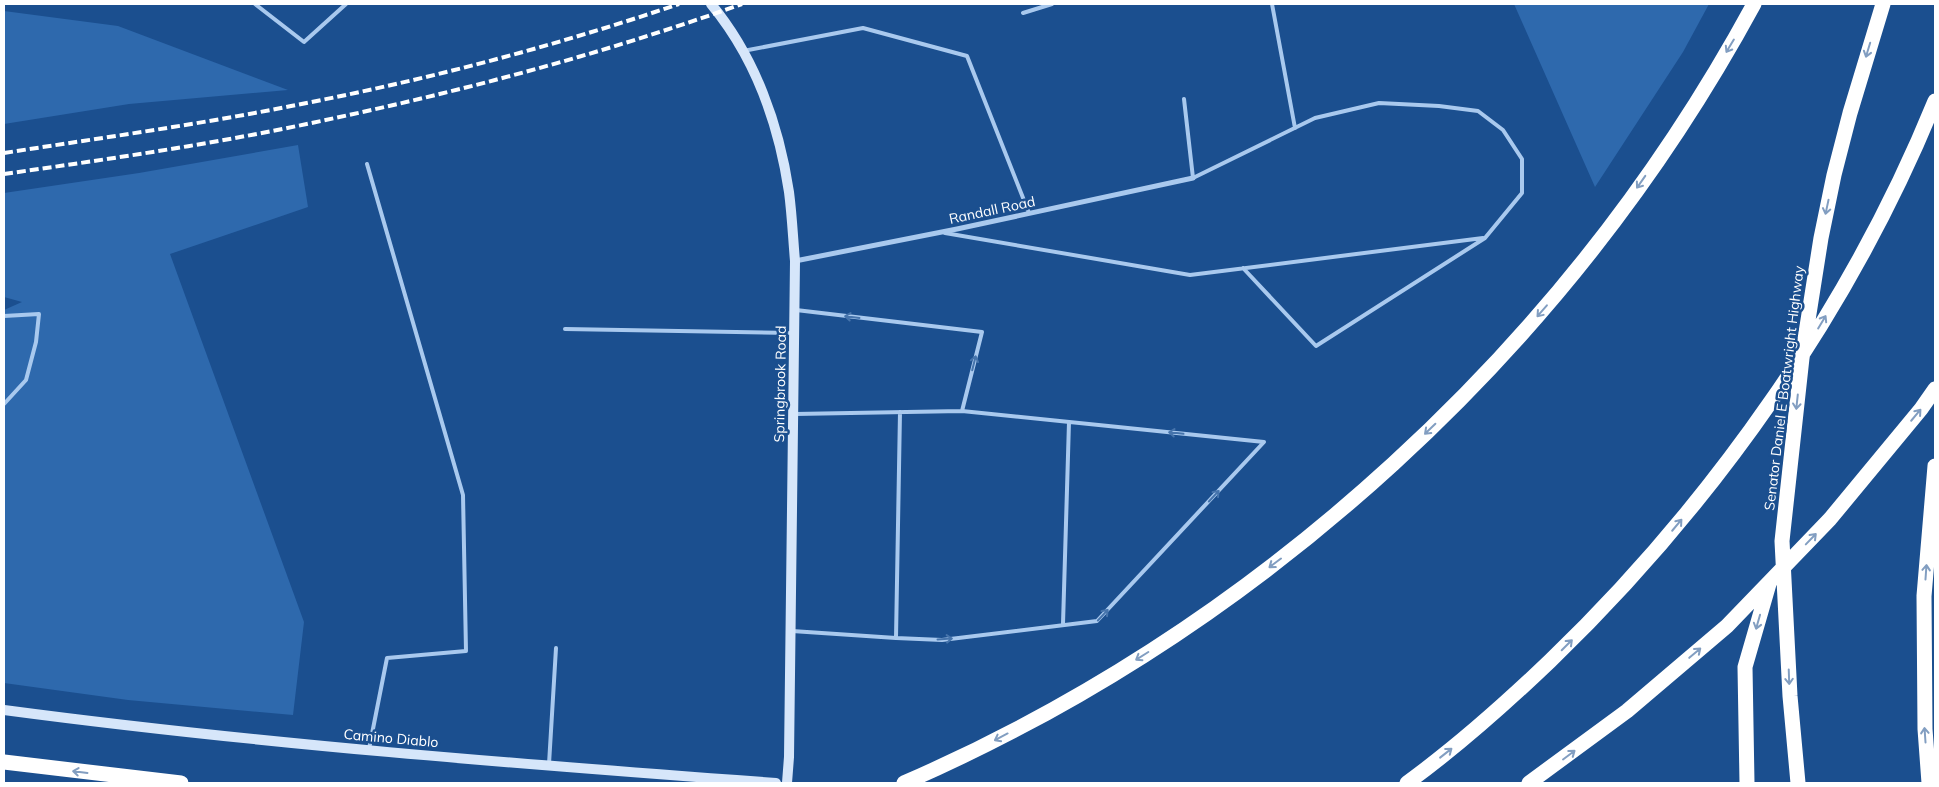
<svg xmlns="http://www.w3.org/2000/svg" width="1939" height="787" font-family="Mulish,sans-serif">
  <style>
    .green { fill: #2e69ad }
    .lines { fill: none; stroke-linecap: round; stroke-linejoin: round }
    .lane { stroke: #a9c9ee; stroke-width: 4 }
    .street { stroke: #a9c9ee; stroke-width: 5 }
    .secondary { stroke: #d6e6fa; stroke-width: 10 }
    .highway { stroke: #fff; stroke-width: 15 }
    .rail { stroke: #fff; stroke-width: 4; stroke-dasharray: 9 4; stroke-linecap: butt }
    .oneway { stroke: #829ec1 }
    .oneway2 { stroke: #4674ac }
    .labels { text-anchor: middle; stroke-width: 5; stroke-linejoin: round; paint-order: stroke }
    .street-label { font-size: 14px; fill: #fff; stroke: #1b4f8f }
  </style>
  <rect width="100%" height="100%" fill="#1b4f8f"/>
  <path class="green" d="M1514 4H1709L1683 52 1595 187Z
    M4 11 118 26 288 90 129 104 4 124Z
    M298 145 308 207 170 254 304 622 293 715 128 700 4 683V310L22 302 4 297V193L139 173Z"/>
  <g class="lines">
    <path class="lane" d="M255 4 304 42 346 4
      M1272 4 1295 128
      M1023 13 1052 4
      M743 51 863 28 967 56 1029 213
      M1184 99 1193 178 1315 118 1379 103 1439 106 1478 111 1503 130 1522 159V193L1485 238 1316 346 1243 268
      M367 164 463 495 466 651 387 658 369 749
      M945 233 1190 275 1483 238
      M796 310 982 332 962 411
      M4 316 39 314 36 342 26 380 4 404
      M565 329 792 333
      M795 414 962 411 1264 442 1097 621 942 640 896 638
      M1063 624 1069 422
      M792 631 896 638 900 412
      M549 764 556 648"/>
    <path class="street" d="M795 261 957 229 1193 178"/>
    <path class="secondary" d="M711 4C755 57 779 125 789 192 792 215 793 238 795 261L789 757 787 783
      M4 710C260 744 518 764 776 783"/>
    <path class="highway" d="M4 762 181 783
      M904 783C1262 627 1568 347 1754 4
      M1407 783C1458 746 1505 704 1550 661 1712 505 1850 310 1935 101
      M1529 783 1627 711 1727 626 1830 519 1921 409 1935 389
      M1747 783 1745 667 1769 584
      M1798 783 1790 696 1782 541 1802 358 1821 238 1834 175 1850 113 1883 4
      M1929 783 1925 729 1924 596 1935 466"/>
    <path class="rail" d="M4 153C100 138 196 125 291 106 422 81 552 47 679 4
      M4 174C102 160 200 146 297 126 448 95 597 56 742 4"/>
  </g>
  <defs><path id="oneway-shaft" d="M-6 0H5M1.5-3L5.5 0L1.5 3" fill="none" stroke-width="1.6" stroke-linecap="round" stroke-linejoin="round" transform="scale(1.25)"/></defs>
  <g class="oneway">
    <use href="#oneway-shaft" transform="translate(1730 46) rotate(121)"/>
    <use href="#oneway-shaft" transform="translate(1868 50) rotate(107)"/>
    <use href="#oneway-shaft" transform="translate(1641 182) rotate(125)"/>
    <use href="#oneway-shaft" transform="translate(1827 207) rotate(102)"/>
    <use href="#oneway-shaft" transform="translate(1542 311) rotate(131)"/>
    <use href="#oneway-shaft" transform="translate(1822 322) rotate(-59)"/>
    <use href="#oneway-shaft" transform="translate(1797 402) rotate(96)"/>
    <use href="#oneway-shaft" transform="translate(1916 415) rotate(-50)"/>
    <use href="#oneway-shaft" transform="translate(1430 429) rotate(136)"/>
    <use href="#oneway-shaft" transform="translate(1677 525) rotate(-50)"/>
    <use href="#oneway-shaft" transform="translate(1811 539) rotate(-46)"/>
    <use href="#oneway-shaft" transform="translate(1275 563) rotate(143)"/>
    <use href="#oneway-shaft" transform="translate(1926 572) rotate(-86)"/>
    <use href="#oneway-shaft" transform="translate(1758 622) rotate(106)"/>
    <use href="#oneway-shaft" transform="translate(1567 645) rotate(-45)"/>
    <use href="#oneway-shaft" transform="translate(1695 653) rotate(-40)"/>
    <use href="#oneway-shaft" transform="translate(1142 656) rotate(148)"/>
    <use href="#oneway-shaft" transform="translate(1789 677) rotate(88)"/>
    <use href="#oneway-shaft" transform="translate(1925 735) rotate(-94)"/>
    <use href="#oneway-shaft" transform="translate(1001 737) rotate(152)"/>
    <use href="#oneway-shaft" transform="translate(1446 753) rotate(-38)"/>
    <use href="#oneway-shaft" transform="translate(1569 755) rotate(-37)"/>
    <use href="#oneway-shaft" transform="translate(80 772) rotate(-173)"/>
  </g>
  <g class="oneway2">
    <use href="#oneway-shaft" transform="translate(852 317) rotate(-173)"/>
    <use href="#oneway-shaft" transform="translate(974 363) rotate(-76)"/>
    <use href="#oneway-shaft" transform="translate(1176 433) rotate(-174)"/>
    <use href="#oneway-shaft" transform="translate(1214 496) rotate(-47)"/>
    <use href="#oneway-shaft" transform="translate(1103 615) rotate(-47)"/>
    <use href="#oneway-shaft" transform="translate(945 639) rotate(-4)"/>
  </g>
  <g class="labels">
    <g class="street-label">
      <text transform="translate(992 210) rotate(-12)" y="5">Randall Road</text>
      <text transform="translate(780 384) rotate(-89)" y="5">Springbrook Road</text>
      <text transform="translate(1784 388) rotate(-83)" y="5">Senator Daniel E Boatwright Highway</text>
      <text transform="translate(391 738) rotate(5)" y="5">Camino Diablo</text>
    </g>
  </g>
  <rect width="1939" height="787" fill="none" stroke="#ffffff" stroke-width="10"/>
</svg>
